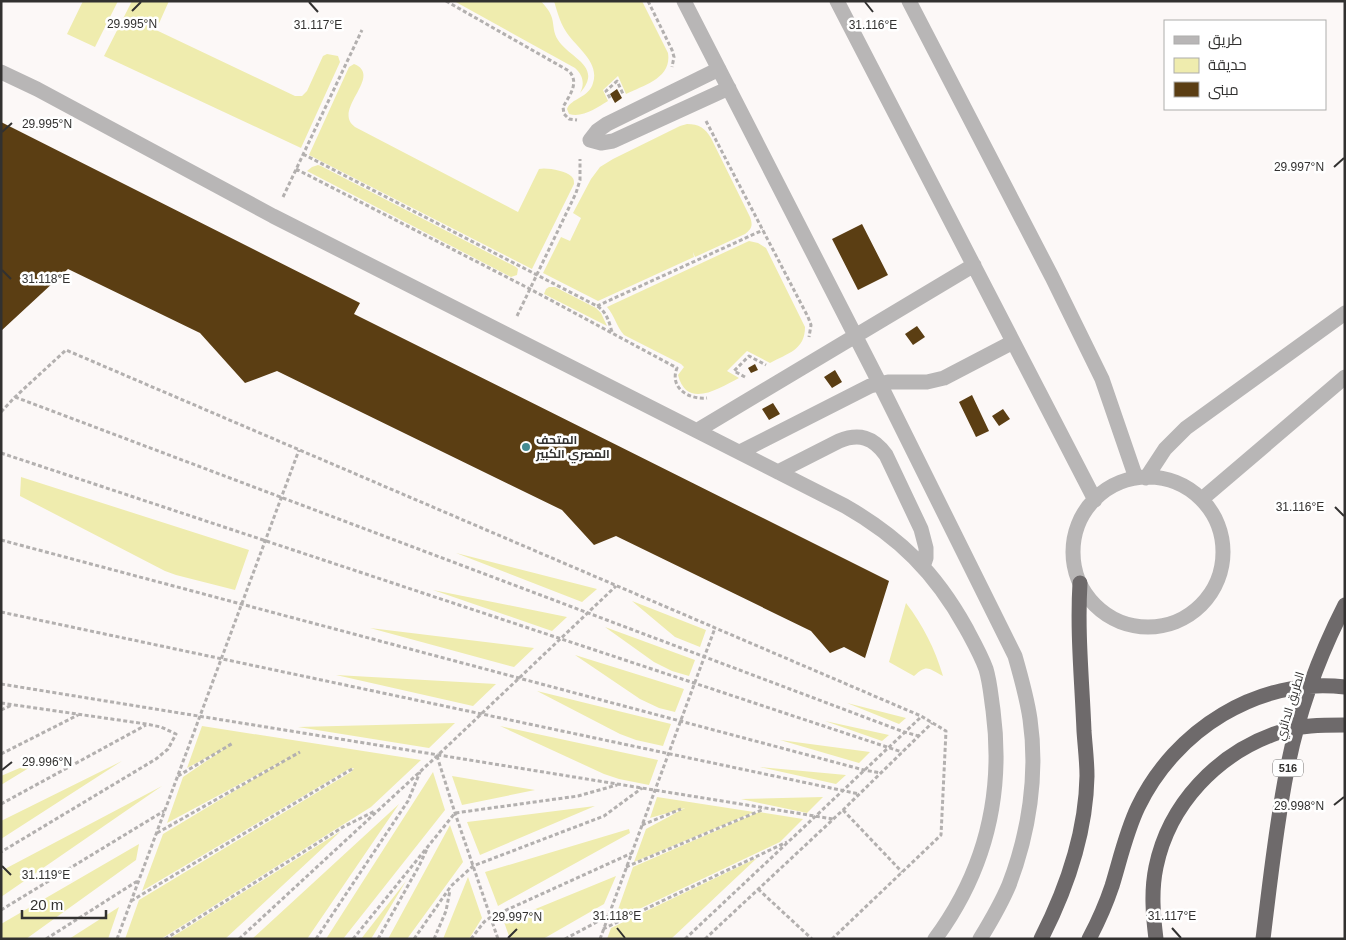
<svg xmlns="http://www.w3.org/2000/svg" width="1346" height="940" font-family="Arial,Cairo,sans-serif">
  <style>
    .green { fill: #efecae }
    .building { fill: #5b3e13 }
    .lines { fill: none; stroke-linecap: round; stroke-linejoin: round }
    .path { stroke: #b3b0af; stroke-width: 3; stroke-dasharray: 4 2.5; stroke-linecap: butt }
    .minor { stroke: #b8b6b6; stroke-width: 15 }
    .highway { stroke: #6e6a6b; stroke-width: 15 }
    .ticks { fill: none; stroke: #323130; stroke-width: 2 }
    .poi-dot { fill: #448b92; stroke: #fff; stroke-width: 2 }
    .labels { text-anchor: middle; stroke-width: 5; stroke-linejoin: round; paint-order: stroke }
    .shield { fill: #fff; stroke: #706f6e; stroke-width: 1 }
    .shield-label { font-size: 11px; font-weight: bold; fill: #323130 }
    .poi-label { font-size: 12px; font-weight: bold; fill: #323130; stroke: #fff; text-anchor: start }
    .street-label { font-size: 12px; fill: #323130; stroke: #fff }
    .ticks-label { font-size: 12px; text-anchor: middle; fill: #323130; stroke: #fff; stroke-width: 5; stroke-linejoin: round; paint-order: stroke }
  </style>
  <rect width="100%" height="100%" fill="#fcf8f7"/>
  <path class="green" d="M83 1H118L95 47 67 34Z
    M132 1H169L156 30 295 96H302L307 91 323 56 327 54 338 56 340 62 301 148 104 56Z
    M454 1H541C545 6 550 11 552 18 554 25 553 33 558 40 569 58 604 66 580 93 585 84 583 75 575 68Z
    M554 1H642L668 53C672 78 644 85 626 94L618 76 603 90 608 101C596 108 583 118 569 114L567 109C571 98 589 98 593 83 600 61 575 47 565 30 560 22 557 11 554 1Z
    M354 64C384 76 331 110 355 127L518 212 539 169C546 167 566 171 571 176 574 179 574 180 574 184L532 269 309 155 349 67Z
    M687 124C699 124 705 128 711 138L750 217C753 225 752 229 745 234L695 257 693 252 694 257 598 301 543 273 561 237 570 241 581 218 573 213 591 179 600 167 613 159 680 126Z
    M318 165 321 166 516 267 518 269 517 275 511 277 307 171 312 167Z
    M749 241 758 243 766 248 805 327C805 350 788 353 770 363L747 351 727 371 739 378C719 388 687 410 678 375L684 367 681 364 624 335C616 326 615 316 607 307Z
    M549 287H555L596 308 601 313 607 326 544 294 546 289Z
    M21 477 249 550 235 590 176 575 165 571 20 496Z
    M456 553 597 589 582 602Z
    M433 590 567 617 552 631Z
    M632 601 706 630 700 647 675 637Z
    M906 603C923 625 935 649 943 676 928 668 927 664 914 676L889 662Z
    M605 627 695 660 689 676 672 671 654 662Z
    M370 628 534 648 514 667Z
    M575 655 684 689 675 712 659 708 640 699Z
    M336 675 496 684 473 706Z
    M537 691 671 724 663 746 636 740 620 734Z
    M847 703 906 718 899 724Z
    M825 721 889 735 882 741Z
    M455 723 429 748 298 727Z
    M202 726 421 760 371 807 161 939H125L139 900 351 772 354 768 349 769 142 891 163 834 294 755 167 823 183 777 227 747 187 768Z
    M500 726 658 760 649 785 619 779 604 774Z
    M780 740 870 752 859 763Z
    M50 755 1 785V776Z
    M122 761 1 839V821Z
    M760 767 846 775 836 784Z
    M433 772 445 810 343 939H326Z
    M452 776 535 790 462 805Z
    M162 786 1 897V871Z
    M657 797 754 812 634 862 646 829 685 808 650 818Z
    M823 797 807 813 741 799Z
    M399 804 307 939H252Z
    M595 806 480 855 467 822Z
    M759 812 803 819 780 842 614 921 633 867Z
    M450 825 463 862 407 939H388Z
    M629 829 630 833 498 906 485 872Z
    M341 831 225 939H169Z
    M139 844 136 860 26 939H1V924Z
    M757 858 671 939H607L611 928Z
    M616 876 604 904 543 939H510L504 922Z
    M468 877 482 918 469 939H443Z
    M406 881 371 939H361Z
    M119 907 108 939H69Z"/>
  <path class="building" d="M617 89 622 98 615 103 610 94Z
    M1 122 360 303 354 314 889 581 865 658 844 647 830 653 811 631 616 536 594 545 562 510 277 371 245 383 200 333 68 269 1 331Z
    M862 224 888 275 858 290 832 239Z
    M917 326 925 337 913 345 905 334Z
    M755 364 758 370 751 373 748 368Z
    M835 370 842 382 832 388 824 377Z
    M972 395 989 431 976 437 959 402Z
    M773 403 780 414 769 420 762 409Z
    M1003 409 1010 419 999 426 992 416Z"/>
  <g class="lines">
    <path class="path" d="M446 1 569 71C580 83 569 96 563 107L564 114 569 119 577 120
      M648 1 672 50 674 57 672 67
      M610 98 606 91 617 81 623 94
      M706 121 808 317 811 325 809 337
      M303 154 597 306C607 312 609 322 612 332
      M296 169 530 289 677 368C669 388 689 400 707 398
      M283 197 362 30
      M597 306 763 230
      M517 316 576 193 580 180V159
      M745 377 734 371 749 356 766 365
      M15 397 904 732 919 736
      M1 412 15 397 66 350 921 716 946 731 941 835 832 939
      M1 453 902 752
      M1 540 864 770 881 773
      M1 612 859 794
      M1 684 833 819
      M1 703 146 724 161 727 176 734 168 749 156 759 1 852
      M1 710 12 705
      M1 754 78 715
      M437 756 455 813 498 939
      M178 776 233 743
      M1 804 146 725
      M843 810 902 872
      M642 825 681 809
      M157 833 300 752
      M626 867 764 809
      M758 889 812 939
      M131 901 352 769
      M1 910 164 811
      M603 929 787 842
      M46 939 139 880
      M117 939 299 450
      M165 939 343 827 375 811
      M239 939 437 756 616 586
      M316 939 408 801 420 772
      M353 939 455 813 578 796 617 785
      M378 939 419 866 428 847
      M414 939 451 886 473 866 604 816 642 788
      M434 939 446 911 450 890
      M471 939 484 922 491 917 632 853
      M565 939 608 916
      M600 939 715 628
      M685 939 921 717
      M705 939 843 810 932 723"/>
    <path class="minor" d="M684 1 880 384 1015 656C1021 677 1027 698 1030 719 1038 774 1029 833 1009 885 1001 904 991 921 980 939
      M837 1 1095 500
      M909 1 1052 277 1102 379 1136 478
      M719 69 607 124 597 131 590 140 601 143 613 141 729 88
      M1 72 37 89 273 216 845 506C899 537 935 572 966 628 973 641 981 655 986 669 990 682 991 697 993 710 1004 794 986 870 935 939
      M698 430 974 265
      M740 452 870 386 888 382H927L944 378 1013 342
      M778 472 839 441C859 433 873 437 886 455L921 529 926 548V558L923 567
      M1073 552a75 75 0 1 1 150 0a75 75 0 1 1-150 0Z
      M1146 478 1165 449 1186 428 1345 313
      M1202 499 1345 377"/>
    <path class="highway" d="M1041 939C1067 888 1086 834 1087 776 1087 761 1085 746 1084 731 1082 681 1077 632 1080 583
      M1089 939C1098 922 1106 904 1112 886 1120 860 1126 832 1138 807 1175 730 1258 677 1345 687
      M1156 939C1153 915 1151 891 1156 867 1169 804 1217 754 1277 733 1299 725 1322 725 1345 725
      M1263 939C1270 882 1276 825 1287 770 1298 713 1319 656 1345 605"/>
  </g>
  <path class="ticks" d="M309 2 318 12M865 2 873 12M132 11 141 2M2 132 12 123M1334 167 1344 158M2 270 11 279M1335 507 1344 516M2 770 12 762M1334 805 1344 797M2 866 11 875M617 928 625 938M1172 928 1181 938M508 938 517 929"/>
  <circle class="poi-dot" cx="526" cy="447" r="5"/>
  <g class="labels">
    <rect class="shield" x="1273" y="759.5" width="30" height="17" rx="4"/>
    <g class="shield-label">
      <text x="1288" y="772">516</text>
    </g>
    <g class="poi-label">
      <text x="536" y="444">المتحف<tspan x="536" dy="14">المصري الكبير</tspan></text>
    </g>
    <g class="street-label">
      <text transform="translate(1290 706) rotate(-73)" y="4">الطريق الدائري</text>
    </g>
  </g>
  <g class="ticks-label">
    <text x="132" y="28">29.995°N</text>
    <text x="318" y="29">31.117°E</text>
    <text x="873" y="29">31.116°E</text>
    <text x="47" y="128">29.995°N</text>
    <text x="1299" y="171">29.997°N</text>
    <text x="46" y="283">31.118°E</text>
    <text x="1300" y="511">31.116°E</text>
    <text x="47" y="766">29.996°N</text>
    <text x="1299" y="810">29.998°N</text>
    <text x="46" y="879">31.119°E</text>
    <text x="617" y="920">31.118°E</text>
    <text x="1172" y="920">31.117°E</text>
    <text x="517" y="921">29.997°N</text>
  </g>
  <rect width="1346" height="940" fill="none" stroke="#323130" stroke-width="5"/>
  <rect x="1164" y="20" width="162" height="90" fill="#ffffff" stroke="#adadac"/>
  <rect x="1174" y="36" width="25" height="8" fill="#b8b6b6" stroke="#adadac"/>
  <text x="1208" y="45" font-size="15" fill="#323130">طريق</text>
  <rect x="1174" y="58" width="25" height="15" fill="#efecae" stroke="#adadac"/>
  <text x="1208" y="70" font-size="15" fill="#323130">حديقة</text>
  <rect x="1174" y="82" width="25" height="15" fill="#5b3e13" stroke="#adadac"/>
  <text x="1208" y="95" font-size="15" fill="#323130">مبنى</text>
  <path d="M22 910v8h84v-8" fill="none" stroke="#323130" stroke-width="2.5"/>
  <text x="30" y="910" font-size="15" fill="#323130" stroke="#ffffff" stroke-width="4" paint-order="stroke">20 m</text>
</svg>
